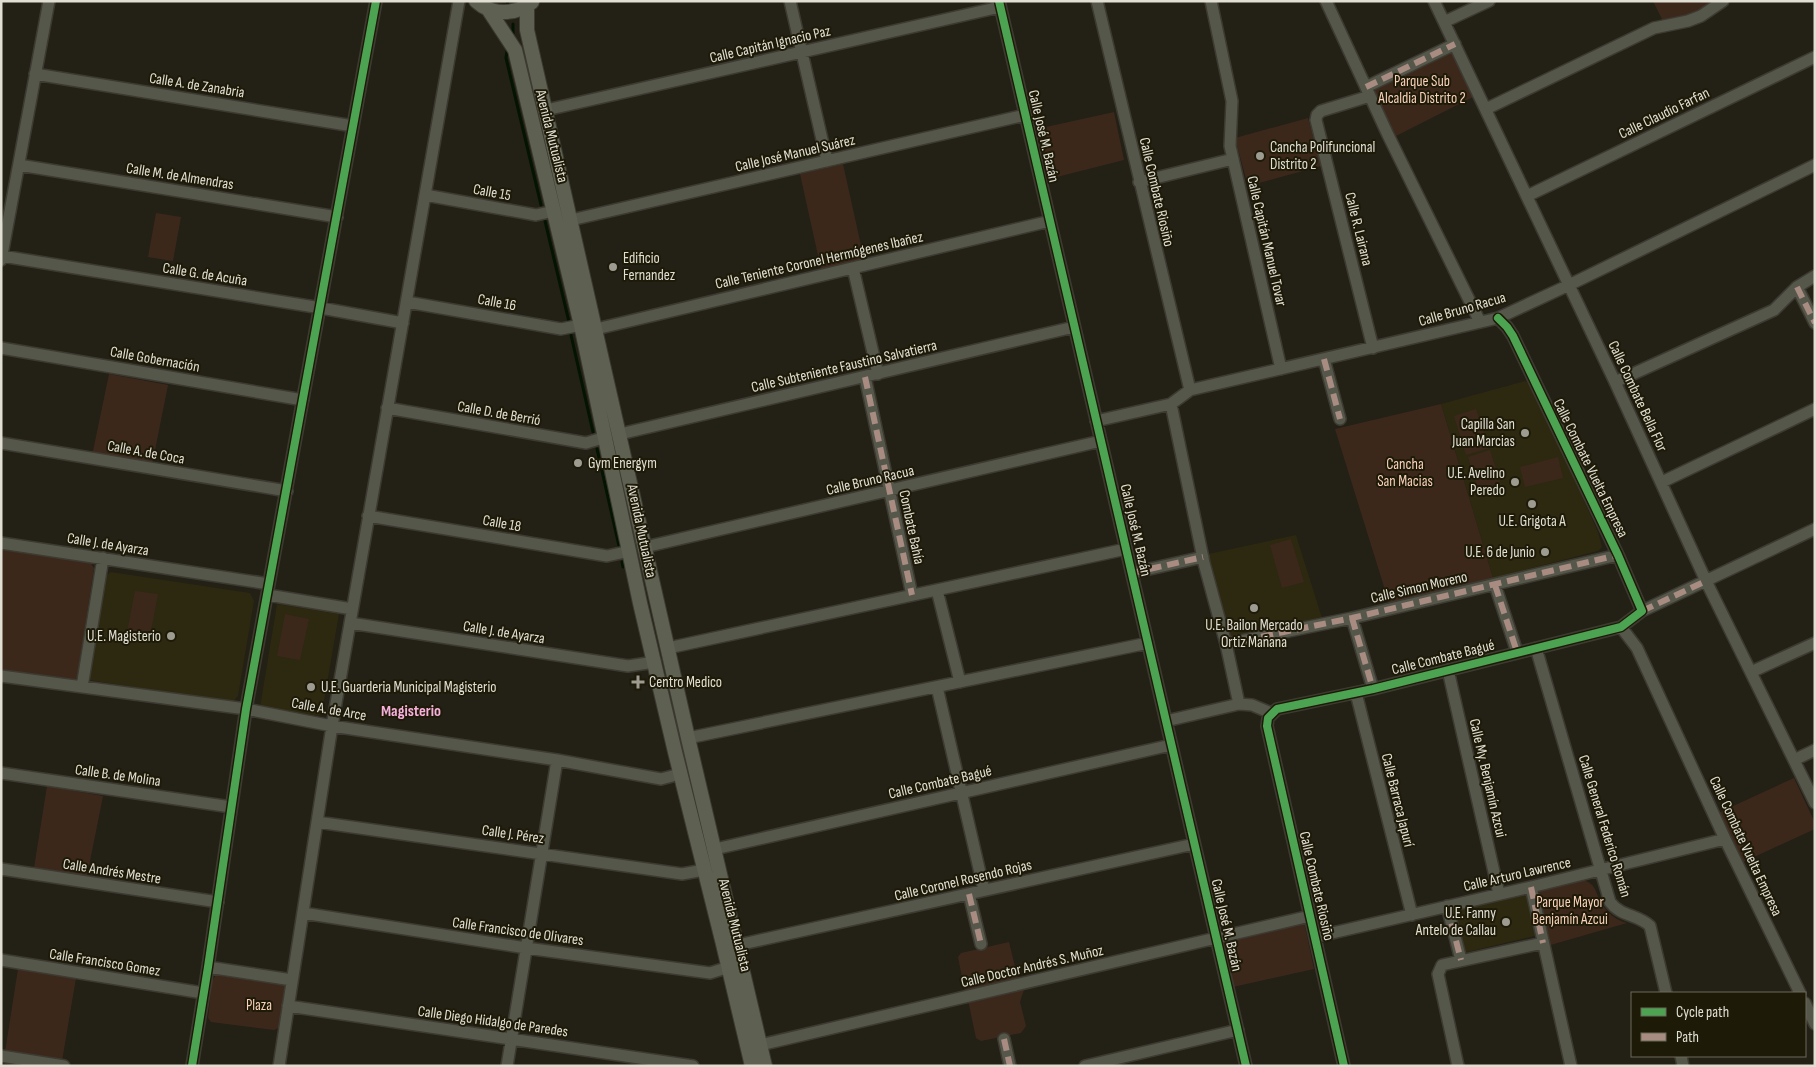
<svg xmlns="http://www.w3.org/2000/svg" width="1816" height="1067" font-family="'Sofia Sans Condensed',sans-serif">
  <style>
    .built { fill: #2d2810 }
    .green { fill: #3c281b }
    .lines { fill: none; stroke-linecap: round; stroke-linejoin: round }
    .stream { stroke: #031402; stroke-width: 3 }
    .minor-casing { stroke: #3d3a31; stroke-width: 14 }
    .major-casing { stroke: #3d3a31; stroke-width: 16 }
    .minor { stroke: #55574b; stroke-width: 11 }
    .major { stroke: #5e6152; stroke-width: 14 }
    .quiet { stroke: #a88b81; stroke-width: 6; stroke-dasharray: 12 6; stroke-linecap: butt }
    .cycleway-casing { stroke: #1e1a08; stroke-width: 11 }
    .cycleway { stroke: #4ca352; stroke-width: 8 }
    .poi-dot { fill: #9e9c91; stroke: #1e1a08; stroke-width: 2 }
    .labels { text-anchor: middle; stroke-width: 4; stroke-linejoin: round; paint-order: stroke }
    .street-label { font-size: 15px; fill: #e1dfd3; stroke: #1e1a08 }
    .park-label { font-size: 15px; fill: #fad2ba; stroke: #1e1a08 }
    .poi-label { font-size: 15px; fill: #e1dfd3; stroke: #1e1a08; text-anchor: start }
    .neighbourhood-label { font-size: 16px; font-weight: bold; fill: #f7b0dc; stroke: #1e1a08 }
  </style>
  <rect width="100%" height="100%" fill="#232016"/>
  <path class="built" d="M1525 381 1532 384 1598 532 1602 547 1598 551 1493 578 1441 404Z
    M1296 535 1323 621 1233 641 1226 635 1208 554Z
    M111 572 250 593 254 601 238 696 232 703 89 680 104 577Z
    M277 604 339 614 323 707 319 716 260 707Z
    M1530 893 1539 935 1463 953 1454 911Z"/>
  <path class="green" d="M1653 1H1711C1698 17 1682 17 1663 21Z
    M1449 43 1475 96 1396 136 1369 82Z
    M1114 112 1124 160 1049 179 1037 129Z
    M1308 118 1321 166 1248 186 1235 138Z
    M843 164 864 259 821 269 800 174Z
    M156 213 181 217 173 261 148 257Z
    M109 374 168 385 152 465 92 456Z
    M1441 404 1493 578 1390 606 1335 429Z
    M1476 409 1489 448 1466 455 1454 416Z
    M1490 450 1502 488 1480 496 1468 457Z
    M1558 457 1563 478 1525 487 1520 467Z
    M1291 539 1304 582 1282 588 1270 545Z
    M1 549 90 562 94 568 77 678 72 682 1 669Z
    M135 591 158 594 149 641 126 637Z
    M285 614 309 619 300 660 277 656Z
    M1794 778 1815 823V829L1741 863 1718 813Z
    M47 786 103 796 87 876 34 868Z
    M1583 880C1597 884 1595 893 1602 904 1608 914 1616 920 1627 923L1547 946 1537 890Z
    M1304 922 1314 969 1233 987 1222 940Z
    M1009 942 1018 979 965 992 958 957 961 953Z
    M18 969 76 978 62 1061 5 1052Z
    M216 975 284 985 286 989 280 1027 274 1030 211 1022 208 1018 212 981Z
    M1025 986 1020 1002 1026 1026 1021 1033 981 1041 976 1038 968 1000Z"/>
  <g class="lines">
    <path class="stream" d="M507 1 508 4
      M513 24V33
      M507 51 506 58 541 205
      M545 221 569 322
      M571 335 593 432
      M597 449 619 546
      M622 562 623 567"/>
    <defs>
      <path id="minor" d="M790 1 827 161
        M999 1 1246 1066
        M1097 1 1190 390
        M1211 1 1232 101 1230 146 1281 369
        M1326 1 1388 135 1480 322
        M1434 1 1615 382 1706 581 1815 803
        M1444 22 1489 1
        M35 74 353 126
        M1366 87 1455 44
        M1370 96 1321 111 1317 115 1316 120 1373 348
        M1486 109 1654 28 1688 21 1701 16 1723 1
        M546 110 1000 7
        M19 165 337 217
        M1139 182 1233 159
        M425 195 536 215 554 211
        M1527 196 1815 57
        M571 220 1025 115
        M2 256 321 308 403 323
        M1 260 49 1
        M853 268 878 374
        M1797 287 1815 323
        M407 302 561 329 581 325
        M596 329 1050 221
        M1 348 303 400
        M1324 359 1340 419
        M865 377 912 595
        M1615 382 1774 310 1797 287 1815 276
        M1171 404 1204 563 1226 644 1239 704
        M387 408 586 443 606 437
        M1096 421 1171 404 1190 390 1498 318 1569 285 1815 165
        M620 434 1074 327
        M1 443 287 491
        M1662 482 1815 409
        M368 516 607 556 630 551
        M1 543 269 584
        M645 547 1101 441
        M1132 573 1203 557
        M1495 585 1517 652
        M937 590 960 682
        M268 595 352 609
        M1642 611 1815 529
        M1352 618 1373 689
        M350 623 628 666 655 662
        M1621 627 1637 648 1725 839 1800 993
        M1226 644 1352 618 1618 555
        M668 648 1126 549
        M1536 648 1610 902C1621 917 1638 914 1650 926L1666 993
        M1448 670 1499 894
        M1751 672 1815 643
        M1 676 246 709 332 726 557 760 661 779 680 774
        M82 687 103 558
        M937 687 984 890
        M1356 693 1412 915
        M1166 721 1239 704 1252 705 1271 713
        M688 738 1148 643
        M1794 760 1815 750
        M1 773 231 807
        M317 822 682 874 704 870
        M715 849 1171 745
        M1 869 218 902
        M1531 887 1571 1066
        M969 894 981 944
        M1447 906 1461 960
        M303 913 526 948 710 973 729 967
        M1315 937 1531 887 1725 839
        M738 945 1194 844
        M1 960 203 993
        M208 967 292 980
        M1805 1003 1815 1024
        M288 1006 693 1066
        M1004 1039 1010 1066
        M760 1045 1310 916
        M1 1056 64 1066
        M1681 1056 1683 1066
        M192 1066 208 967 246 709 376 1
        M279 1066 332 726 459 1
        M507 1066 557 760
        M1085 1066 1238 1030
        M1344 1066 1267 726 1268 718 1277 709 1373 689 1621 627 1642 611 1618 555 1513 336 1507 327 1498 318
        M1458 1066 1438 974 1442 965 1543 943"/>
      <path id="major" d="M476 1C492 16 516 15 532 2
        M527 7V30L688 738 765 1066
        M488 9 515 50 581 325 640 603 675 752 723 944 752 1066"/>
    </defs>
    <use href="#minor" class="minor-casing"/>
    <use href="#major" class="major-casing"/>
    <use href="#minor" class="minor"/>
    <use href="#major" class="major"/>
    <path class="quiet" d="M1366 87 1455 44
      M1797 287 1815 323
      M1324 359 1340 419
      M865 377 912 595
      M1132 573 1203 557
      M1495 585 1517 652
      M1642 611 1706 581
      M1352 618 1373 689
      M1226 644 1352 618 1618 555
      M1531 887 1543 943
      M969 894 981 944
      M1447 906 1461 960
      M1004 1039 1010 1066"/>
    <defs>
      <path id="cycleway" d="M999 1 1246 1066
        M192 1066 208 967 246 709 376 1
        M1344 1066 1267 726 1268 718 1277 709 1373 689 1621 627 1642 611 1618 555 1513 336 1507 327 1498 318"/>
    </defs>
    <use href="#cycleway" class="cycleway-casing"/>
    <use href="#cycleway" class="cycleway"/>
  </g>
  <g class="poi-dot">
    <circle cx="1260" cy="156" r="5"/>
    <circle cx="613" cy="267" r="5"/>
    <circle cx="1525" cy="433" r="5"/>
    <circle cx="578" cy="463" r="5"/>
    <circle cx="1515" cy="482" r="5"/>
    <circle cx="1532" cy="504" r="5"/>
    <circle cx="1545" cy="552" r="5"/>
    <circle cx="1254" cy="608" r="5"/>
    <circle cx="171" cy="636" r="5"/>
    <path d="M635.5 674.5h5v5h5v5h-5v5h-5v-5h-5v-5h5z"/>
    <circle cx="311" cy="687" r="5"/>
    <circle cx="1506" cy="922" r="5"/>
  </g>
  <g class="labels">
    <g class="street-label">
      <text transform="translate(770 44) rotate(-13)" y="5">Calle Capitán Ignacio Paz</text>
      <text transform="translate(197 85) rotate(9)" y="5">Calle A. de Zanabria</text>
      <text transform="translate(1664 113) rotate(-26)" y="5">Calle Claudio Farfan</text>
      <text transform="translate(552 136) rotate(76)" y="5">Avenida Mutualista</text>
      <text transform="translate(1044 136) rotate(77)" y="5">Calle José M. Bazán</text>
      <text transform="translate(795 153) rotate(-13)" y="5">Calle José Manuel Suárez</text>
      <text transform="translate(180 176) rotate(9)" y="5">Calle M. de Almendras</text>
      <text transform="translate(492 192) rotate(10)" y="5">Calle 15</text>
      <text transform="translate(1157 192) rotate(77)" y="5">Calle Combate Riosiño</text>
      <text transform="translate(1359 229) rotate(76)" y="5">Calle R. Lairana</text>
      <text transform="translate(1267 241) rotate(77)" y="5">Calle Capitán Manuel Tovar</text>
      <text transform="translate(819 260) rotate(-13)" y="5">Calle Teniente Coronel Hermógenes Ibañez</text>
      <text transform="translate(205 274) rotate(9)" y="5">Calle G. de Acuña</text>
      <text transform="translate(497 302) rotate(10)" y="5">Calle 16</text>
      <text transform="translate(1462 309) rotate(-16)" y="5">Calle Bruno Racua</text>
      <text transform="translate(155 359) rotate(10)" y="5">Calle Gobernación</text>
      <text transform="translate(844 366) rotate(-13)" y="5">Calle Subteniente Faustino Salvatierra</text>
      <text transform="translate(1638 396) rotate(65)" y="5">Calle Combate Bella Flor</text>
      <text transform="translate(499 413) rotate(10)" y="5">Calle D. de Berrió</text>
      <text transform="translate(146 452) rotate(10)" y="5">Calle A. de Coca</text>
      <text transform="translate(1591 468) rotate(64)" y="5">Calle Combate Vuelta Empresa</text>
      <text transform="translate(870 480) rotate(-13)" y="5">Calle Bruno Racua</text>
      <text transform="translate(502 523) rotate(10)" y="5">Calle 18</text>
      <text transform="translate(912 527) rotate(78)" y="5">Combate Bahía</text>
      <text transform="translate(1136 530) rotate(77)" y="5">Calle José M. Bazán</text>
      <text transform="translate(642 531) rotate(78)" y="5">Avenida Mutualista</text>
      <text transform="translate(108 544) rotate(9)" y="5">Calle J. de Ayarza</text>
      <text transform="translate(1419 587) rotate(-13)" y="5">Calle Simon Moreno</text>
      <text transform="translate(504 632) rotate(9)" y="5">Calle J. de Ayarza</text>
      <text transform="translate(1443 657) rotate(-14)" y="5">Calle Combate Bagué</text>
      <text transform="translate(329 709) rotate(10)" y="5">Calle A. de Arce</text>
      <text transform="translate(118 775) rotate(8)" y="5">Calle B. de Molina</text>
      <text transform="translate(1488 778) rotate(77)" y="5">Calle My. Benjamín Azcui</text>
      <text transform="translate(940 782) rotate(-13)" y="5">Calle Combate Bagué</text>
      <text transform="translate(1398 800) rotate(76)" y="5">Calle Barraca Japurí</text>
      <text transform="translate(1605 826) rotate(73)" y="5">Calle General Federico Román</text>
      <text transform="translate(513 834) rotate(8)" y="5">Calle J. Pérez</text>
      <text transform="translate(1746 846) rotate(65)" y="5">Calle Combate Vuelta Empresa</text>
      <text transform="translate(112 871) rotate(9)" y="5">Calle Andrés Mestre</text>
      <text transform="translate(1517 874) rotate(-13)" y="5">Calle Arturo Lawrence</text>
      <text transform="translate(963 880) rotate(-13)" y="5">Calle Coronel Rosendo Rojas</text>
      <text transform="translate(1317 886) rotate(77)" y="5">Calle Combate Riosiño</text>
      <text transform="translate(735 925) rotate(76)" y="5">Avenida Mutualista</text>
      <text transform="translate(1227 925) rotate(77)" y="5">Calle José M. Bazán</text>
      <text transform="translate(518 931) rotate(8)" y="5">Calle Francisco de Olivares</text>
      <text transform="translate(105 962) rotate(9)" y="5">Calle Francisco Gomez</text>
      <text transform="translate(1032 966) rotate(-13)" y="5">Calle Doctor Andrés S. Muñoz</text>
      <text transform="translate(493 1021) rotate(8)" y="5">Calle Diego Hidalgo de Paredes</text>
    </g>
    <g class="park-label">
      <text x="1422" y="86">Parque Sub<tspan x="1422" dy="17">Alcaldia Distrito 2</tspan></text>
      <text x="1405" y="469">Cancha<tspan x="1405" dy="17">San Macias</tspan></text>
      <text x="1570" y="907">Parque Mayor<tspan x="1570" dy="17">Benjamín Azcui</tspan></text>
      <text x="259" y="1010">Plaza</text>
    </g>
    <g class="poi-label">
      <text x="1270" y="152">Cancha Polifuncional<tspan x="1270" dy="17">Distrito 2</tspan></text>
      <text x="623" y="263">Edificio<tspan x="623" dy="17">Fernandez</tspan></text>
      <text x="1515" y="429" text-anchor="end">Capilla San<tspan x="1515" dy="17">Juan Marcias</tspan></text>
      <text x="588" y="468">Gym Energym</text>
      <text x="1505" y="478" text-anchor="end">U.E. Avelino<tspan x="1505" dy="17">Peredo</tspan></text>
      <text x="1532" y="526" text-anchor="middle">U.E. Grigota A</text>
      <text x="1535" y="557" text-anchor="end">U.E. 6 de Junio</text>
      <text x="1254" y="630" text-anchor="middle">U.E. Bailon Mercado<tspan x="1254" dy="17">Ortiz Mañana</tspan></text>
      <text x="161" y="641" text-anchor="end">U.E. Magisterio</text>
      <text x="649" y="687">Centro Medico</text>
      <text x="321" y="692">U.E. Guarderia Municipal Magisterio</text>
      <text x="1496" y="918" text-anchor="end">U.E. Fanny<tspan x="1496" dy="17">Antelo de Callau</tspan></text>
    </g>
    <g class="neighbourhood-label">
      <text x="411" y="716">Magisterio</text>
    </g>
  </g>
  <rect width="1816" height="1067" fill="none" stroke="#e1dfd3" stroke-width="5"/>
  <rect x="1631" y="992" width="175" height="65" fill="#1e1a08" stroke="#6c6959"/>
  <rect x="1641" y="1008" width="25" height="8" fill="#4ca352" stroke="#6c6959"/>
  <text x="1676" y="1017" font-size="15" fill="#e1dfd3">Cycle path</text>
  <rect x="1641" y="1033" width="25" height="8" fill="#a88b81" stroke="#6c6959"/>
  <text x="1676" y="1042" font-size="15" fill="#e1dfd3">Path</text>
</svg>
